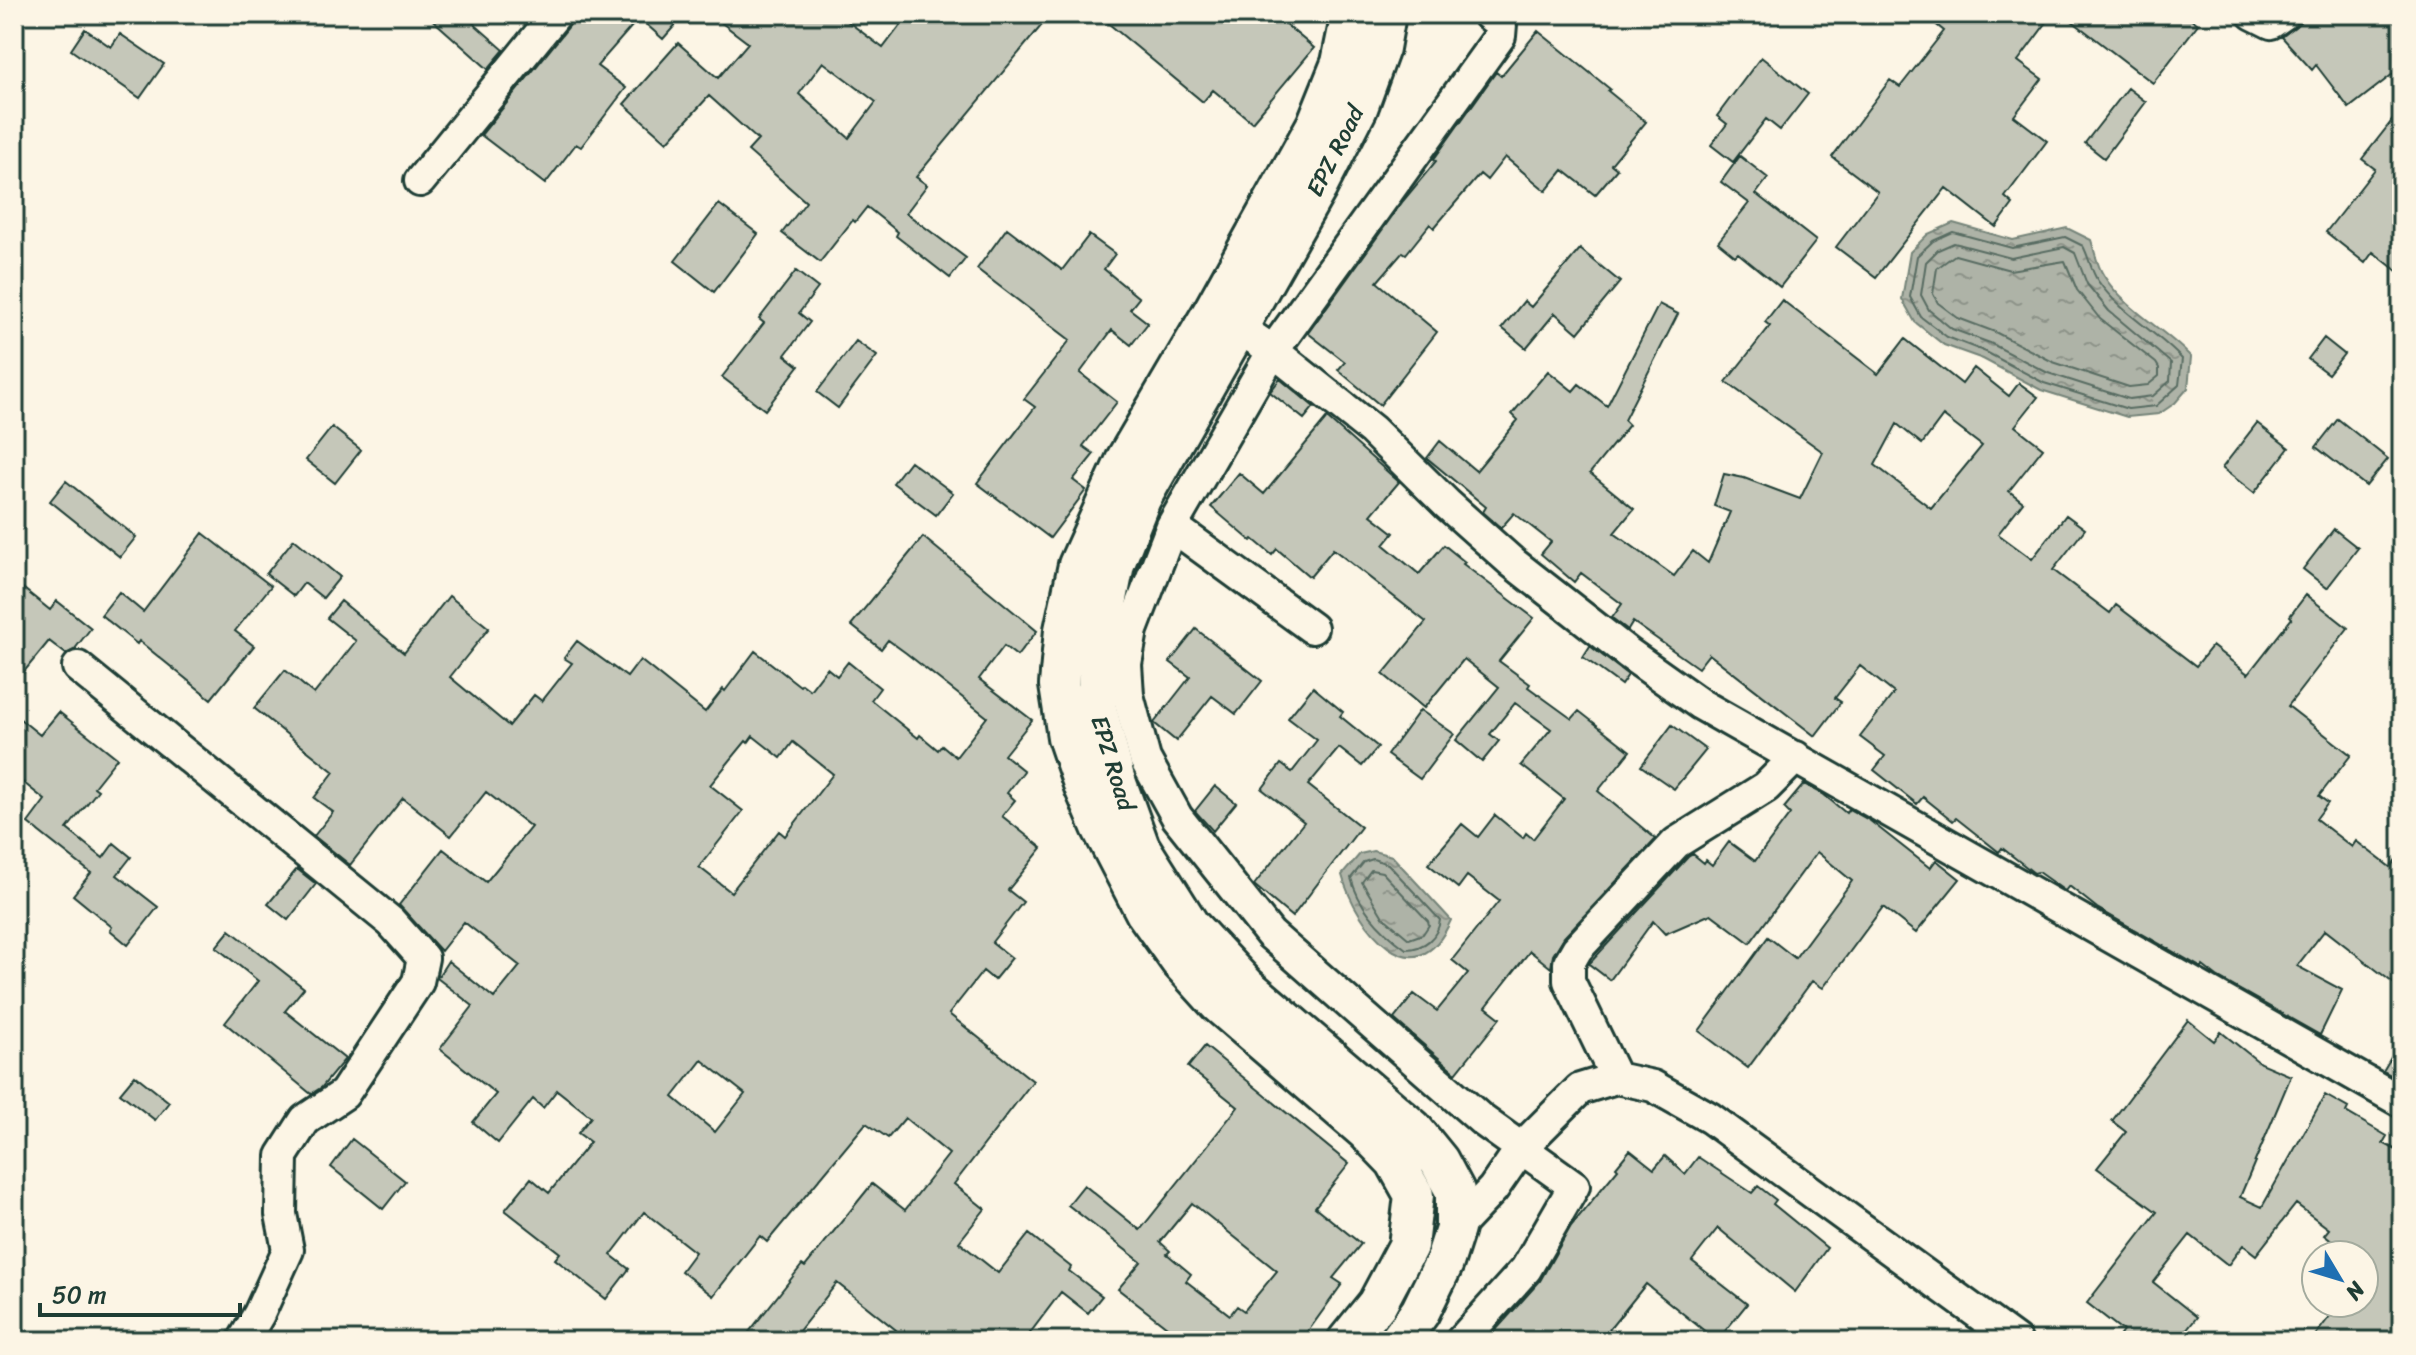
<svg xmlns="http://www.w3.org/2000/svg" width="2416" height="1355" font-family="Sriracha,sans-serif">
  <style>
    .water { fill: url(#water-ripples); stroke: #758479; stroke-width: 2 }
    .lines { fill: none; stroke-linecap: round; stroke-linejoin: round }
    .shore { stroke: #586c62; stroke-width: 2 }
    .building { fill: #c5c7b9; stroke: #1f3d34; stroke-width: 2; fill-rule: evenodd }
    .minor-casing { stroke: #1f3d34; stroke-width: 36 }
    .major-casing { stroke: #1f3d34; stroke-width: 44 }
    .minor { stroke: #fcf5e5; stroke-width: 30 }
    .major { stroke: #fcf5e5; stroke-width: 38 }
    .labels { text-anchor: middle; stroke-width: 6; stroke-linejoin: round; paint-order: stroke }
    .street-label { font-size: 24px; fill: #1f3d34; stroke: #fcf5e5 }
  </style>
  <defs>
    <pattern id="water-ripples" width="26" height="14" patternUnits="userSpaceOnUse" patternTransform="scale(2)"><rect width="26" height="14" fill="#aeb3a7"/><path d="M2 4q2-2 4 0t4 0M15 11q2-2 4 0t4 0" fill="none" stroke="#8d9389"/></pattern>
  </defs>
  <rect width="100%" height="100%" fill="#fcf5e5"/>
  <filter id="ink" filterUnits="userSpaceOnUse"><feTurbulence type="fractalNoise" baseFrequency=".0125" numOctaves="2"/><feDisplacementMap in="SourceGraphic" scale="16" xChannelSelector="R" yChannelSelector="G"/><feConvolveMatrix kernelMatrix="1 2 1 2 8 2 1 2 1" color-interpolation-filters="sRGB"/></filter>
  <g filter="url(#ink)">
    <path class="water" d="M1953 223 2013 240 2067 228 2091 240C2095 252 2097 266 2104 276 2125 310 2164 328 2191 357L2188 388 2175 403 2159 414 2127 417 2041 390 1983 359 1944 345 1915 322 1902 299 1910 252 1928 234Z
      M1373 851 1392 856 1451 920C1415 1002 1356 926 1342 875L1360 854Z"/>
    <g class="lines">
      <path class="shore" d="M1953 232 2012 248 2065 237 2083 246C2089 257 2091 271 2098 281 2120 313 2156 331 2182 359L2179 385 2156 406 2128 409 2044 383 1986 352 1947 337 1921 317 1910 297 1917 256 1933 241Z
        M1954 243 2011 258 2064 247 2075 253 2087 284 2109 311 2171 363 2170 381 2153 396 2129 399 2048 373 1990 343 1952 329 1929 310 1921 295 1926 262 1938 250Z
        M1955 255 2010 270 2065 261 2077 290 2100 319 2156 363 2159 368V376L2148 385 2129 387 2053 362 1995 332 1958 318 1938 303 1933 294 1937 268Z
        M1373 859 1388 864 1440 920C1438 937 1424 949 1406 949 1381 931 1359 908 1351 878L1364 862Z
        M1371 870 1382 872 1428 921 1429 925 1423 934 1409 939 1383 917 1362 882Z"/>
    </g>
    <path class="building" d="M426 14H463L504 50 488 69Z
      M574 14H685L663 39 639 18 597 66 626 88 581 147 576 144 545 184 481 135 570 25Z
      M710 14H838L883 48 909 14H1051L916 177 927 185 906 213 966 258 950 278 896 236 898 232 867 207 855 222 853 220 820 262 782 233 806 202 748 151 758 140 709 96 667 142 624 104 678 43 718 78 748 43ZM823 62 876 102 849 138 799 94Z
      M1097 14H1273L1314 48 1252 122 1213 90 1203 102Z
      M1923 14H2053L2018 61 2042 79 2014 116 2047 141 2005 197 2013 204 1996 227 1946 188 1876 277 1836 247 1878 192 1832 157 1890 80 1900 87 1944 31Z
      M2063 14H2185L2198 24 2153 83Z
      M2302 14H2402V67L2349 108 2316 65 2312 70 2282 37 2300 22Z
      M85 29 111 47 120 34 164 64 140 98 71 50Z
      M1538 31 1610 89 1608 91 1646 122 1611 164 1617 169 1595 195 1563 170 1546 191 1505 157 1487 180 1480 174 1434 228 1430 224 1406 254 1403 252 1377 282 1437 332 1380 405 1338 370 1345 362 1308 333 1403 201 1436 161 1434 159 1496 72 1501 76Z
      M1761 57 1808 94 1780 130 1766 119 1733 162 1711 145 1727 124 1717 116Z
      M2128 88 2146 102 2104 158 2085 143Z
      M2402 108V275L2373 252 2365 263 2326 232 2375 169 2362 159Z
      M1740 156 1768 178 1756 194 1816 241 1780 287 1738 253 1735 256 1718 242 1749 203 1721 182Z
      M719 204 758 234 714 292 675 261Z
      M1007 228 1062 270 1089 235 1115 254 1104 269 1139 298 1130 309 1148 323 1131 345 1112 330 1080 373 1117 402 1083 446 1094 454 1073 480 1086 490 1050 538 977 483 1035 407 1024 399 1070 340 977 269Z
      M1580 249 1620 282 1578 333 1555 313 1526 348 1502 328 1524 301 1531 307Z
      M796 271 818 288 799 313 810 322 785 355 799 366 765 410 722 377 764 323 759 319Z
      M1782 300 1878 374 1905 339 1962 384 1974 368 2009 396 2019 383 2038 397 2015 426 2043 448 2009 491 2023 502 1998 534 2032 559 2066 515 2085 529 2053 570 2110 613 2116 605 2196 666 2212 646 2248 674 2292 618 2290 616 2306 595 2348 628 2288 706 2351 755 2319 796 2328 803 2316 819 2352 847 2356 841 2390 867 2402 852V990L2325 930 2297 966 2342 990 2320 1035 2217 977 2203 966 2202 968 2097 908 2069 886 2065 891 2038 872 2034 873 2002 848 1999 852 1956 818 1953 821 1923 797 1917 804 1874 770 1885 756 1860 737 1894 693 1860 666 1835 698 1841 702 1815 736 1709 654 1698 668 1633 622 1628 630 1612 618 1622 604 1581 573 1574 582 1541 554 1551 542 1514 513 1501 528 1483 512 1486 507 1427 458 1440 441 1476 471 1518 420 1512 414 1548 371 1573 391 1579 384 1607 406 1659 304 1678 314 1624 420 1629 425 1590 473 1634 509 1614 533 1674 576 1693 551 1708 563 1730 512 1714 506 1724 474 1744 478 1800 499 1823 452 1726 382 1770 326 1765 322ZM1943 416 1982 446 1931 508 1875 465 1897 424 1922 444Z
      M2324 338 2344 354 2328 374 2308 359Z
      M856 341 877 356 838 408 817 392Z
      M1280 379 1314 407 1304 419 1270 392Z
      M1327 418 1399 482 1371 515 1394 533 1384 545 1419 574 1444 545 1465 562 1463 564 1534 618 1499 661 1530 684 1528 687 1572 719 1579 711 1630 751 1598 791 1656 839 1564 937 1553 955 1551 968 1530 951 1486 1007 1500 1018 1456 1073 1394 1019 1414 994 1437 1011 1468 973 1452 960 1499 901 1467 876 1458 888 1428 864 1462 824 1478 837 1495 815 1523 838 1526 833 1533 839 1564 799 1521 765 1551 729 1515 703 1490 734 1499 741 1482 762 1456 740 1499 687 1464 659 1424 708 1383 674 1426 622 1333 549 1310 577 1277 549 1272 555 1253 539 1251 541 1211 507 1239 473 1264 494Z
      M2338 419 2388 459 2366 486 2316 447Z
      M2257 423 2289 448 2254 493 2222 468Z
      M332 427 361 450 335 483 306 460Z
      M910 461 953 493 936 515 893 483Z
      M66 481 136 537 120 557 50 501Z
      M2334 529 2358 548 2327 588 2303 569Z
      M203 533 271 586 235 631 254 646 211 699 139 641 137 644 101 615 119 592 143 612Z
      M923 537 1037 631 1017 656 1004 646 979 679 1032 720 1004 755 1024 771 1007 793 1015 800 1002 816 1042 848 1008 890 1023 902 992 942 1012 958 994 980 983 971 949 1014 1033 1081 954 1184 985 1209 959 1242 998 1273 1029 1234 1071 1267 1069 1271 1102 1296 1088 1313 1061 1292 1024 1341H888L896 1330 837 1283 791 1341H742L802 1265 805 1267 872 1184 905 1210 949 1154 905 1118 888 1138 866 1123 767 1242 760 1236 713 1296 681 1271 695 1252 644 1212 611 1255 629 1269 606 1299 555 1259 560 1253 505 1210 531 1178 549 1193 590 1142 578 1133 591 1117 557 1090 543 1108 533 1099 498 1143 473 1122 496 1094 440 1049 473 1006 437 978 448 961 494 998 520 966 464 922 441 951 399 905 443 849 486 882 531 827 486 792 451 836 403 798 350 865 314 836 333 812 314 798 334 772 254 708 285 670 314 694 356 641 327 618 341 601 404 653 449 596 489 628 450 677 509 726 534 695 542 701 572 663 564 658 577 641 627 677 640 660 705 712 723 689 725 691 755 651 800 686 802 684 810 690 827 668 837 676 848 662 880 688 871 700 918 738 920 735 938 750 942 745 956 757 987 717 906 653 888 640 881 649 851 625ZM753 736 781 758 793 742 833 774 785 836 779 831 731 892 699 867 743 811 710 785 746 741 748 743ZM702 1060 745 1094 715 1132 673 1097Z
      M294 539 340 577 323 598 304 583 294 596 266 574Z
      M14 581 50 610 57 601 91 628 74 650 66 654 49 641 14 684Z
      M1196 629 1262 681 1236 714 1212 696 1176 741 1154 723 1190 677 1170 662Z
      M1590 646 1628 675 1621 685 1583 657Z
      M1313 687 1343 712 1340 716 1378 747 1362 766 1339 748 1308 785 1361 827 1292 917 1254 885 1304 822 1262 789 1281 764 1292 772 1317 740 1288 718Z
      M1420 710 1454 734 1420 779 1387 755Z
      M59 712 117 758 94 787 98 790 67 829 103 858 114 843 131 857 117 875 158 907 128 945 110 930 112 927 73 895 91 873 28 823 45 800 14 775V714L40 735Z
      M1672 725 1706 750 1674 789 1641 766Z
      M1804 784 1823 794 1846 813 1849 809 1869 820 1930 868 1936 860 1960 879 1916 933 1883 907 1823 988 1812 981 1748 1068 1699 1031 1768 937 1795 958 1852 881 1817 852 1750 943 1711 914 1665 934 1653 921 1610 980 1589 964 1688 857 1693 854 1704 863 1706 860 1712 865 1729 842 1755 861 1790 814 1784 808Z
      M1215 786 1236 803 1213 831 1195 811Z
      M297 869 316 884 288 920 268 904Z
      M230 930 304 988 285 1011 345 1059 322 1087 311 1094 225 1023 258 981 216 947Z
      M2188 1020 2214 1041 2221 1032 2260 1063 2291 1076 2240 1197 2262 1207 2325 1095 2348 1108 2346 1112 2387 1136 2383 1143 2402 1153V1328L2392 1341H2311L2340 1303H2364V1255H2349L2324 1235 2329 1229 2296 1204 2256 1255 2243 1245 2228 1265 2190 1235 2153 1282 2197 1317 2178 1341H2116L2123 1331 2087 1303 2157 1212 2097 1168 2126 1132 2112 1121Z
      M2402 1039V1081L2383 1071Z
      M1205 1046 1349 1164 1315 1207 1361 1244 1333 1278 1342 1284 1301 1341H1185L1118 1289 1141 1262 1068 1205 1084 1185 1140 1230 1238 1107 1188 1067ZM1192 1203 1277 1271 1244 1311 1237 1306 1230 1315 1186 1281 1191 1274 1167 1254 1170 1251 1160 1242Z
      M135 1075 169 1102 155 1120 120 1093Z
      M352 1139 405 1181 383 1209 331 1167Z
      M1630 1150 1654 1169 1665 1156 1685 1174 1698 1157 1752 1193 1758 1186 1776 1200 1773 1204 1827 1248 1795 1292 1718 1228 1692 1261 1747 1304 1717 1341 1646 1284 1600 1341H1486L1540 1281 1571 1226 1618 1169 1616 1167Z"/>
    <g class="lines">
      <defs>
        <path id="minor" d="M2253 14 2271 23 2284 14
          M420 181 556 14
          M1220 315 1273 351 1372 430 1447 504 1513 563 1628 653 1700 704 2402 1102
          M1172 526 1312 628
          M78 667 391 922 423 958 418 982 344 1094 305 1120 282 1156 281 1214 288 1250 259 1314 243 1341
          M1616 1078 1569 981V963L1577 949 1676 843 1766 787 1796 757
          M1455 1229 1493 1189 1522 1147 1580 1089 1616 1078 1653 1086 1710 1118 2016 1341
          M1461 1341 1526 1269 1574 1186 1482 1120 1270 934 1177 817 1145 759 1128 695 1126 664 1132 630 1172 526 1273 351 1500 36 1501 24 1488 14"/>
        <path id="major" d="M1386 14 1380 48 1358 108 1317 188 1141 499 1115 564 1101 633 1096 705 1115 778 1140 847 1190 926 1247 987 1413 1129 1439 1161 1455 1191V1229L1444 1263 1420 1312 1399 1341
          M1347 1341 1377 1304 1408 1246 1414 1195 1395 1161 1365 1130 1218 1003 1180 961 1145 912 1101 827 1084 787 1067 737 1059 685 1064 630 1078 565 1126 459 1213 311 1316 125 1341 63 1351 14"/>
      </defs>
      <use href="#minor" class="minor-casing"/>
      <use href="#major" class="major-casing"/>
      <use href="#minor" class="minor"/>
      <use href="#major" class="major"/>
    </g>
  </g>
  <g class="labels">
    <g class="street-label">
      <text transform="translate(1335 151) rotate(-63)" y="8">EPZ Road</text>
      <text transform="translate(1113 763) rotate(73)" y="8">EPZ Road</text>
    </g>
  </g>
  <rect width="2416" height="1355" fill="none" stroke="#fcf5e5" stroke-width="48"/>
  <rect x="24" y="24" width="2368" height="1307" fill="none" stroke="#1f3d34" stroke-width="3" filter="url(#ink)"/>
  <g transform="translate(2340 1279) rotate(128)"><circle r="38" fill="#fcf5e5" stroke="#a4ab9e" stroke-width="2"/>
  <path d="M0-6L14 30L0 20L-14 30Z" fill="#1f6fb2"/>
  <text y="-12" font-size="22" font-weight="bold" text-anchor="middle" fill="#1f3d34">N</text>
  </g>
  <path d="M40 1303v12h200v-12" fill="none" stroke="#1f3d34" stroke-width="4"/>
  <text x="52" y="1303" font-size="24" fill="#1f3d34" stroke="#fcf5e5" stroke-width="6" paint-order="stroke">50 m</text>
</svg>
